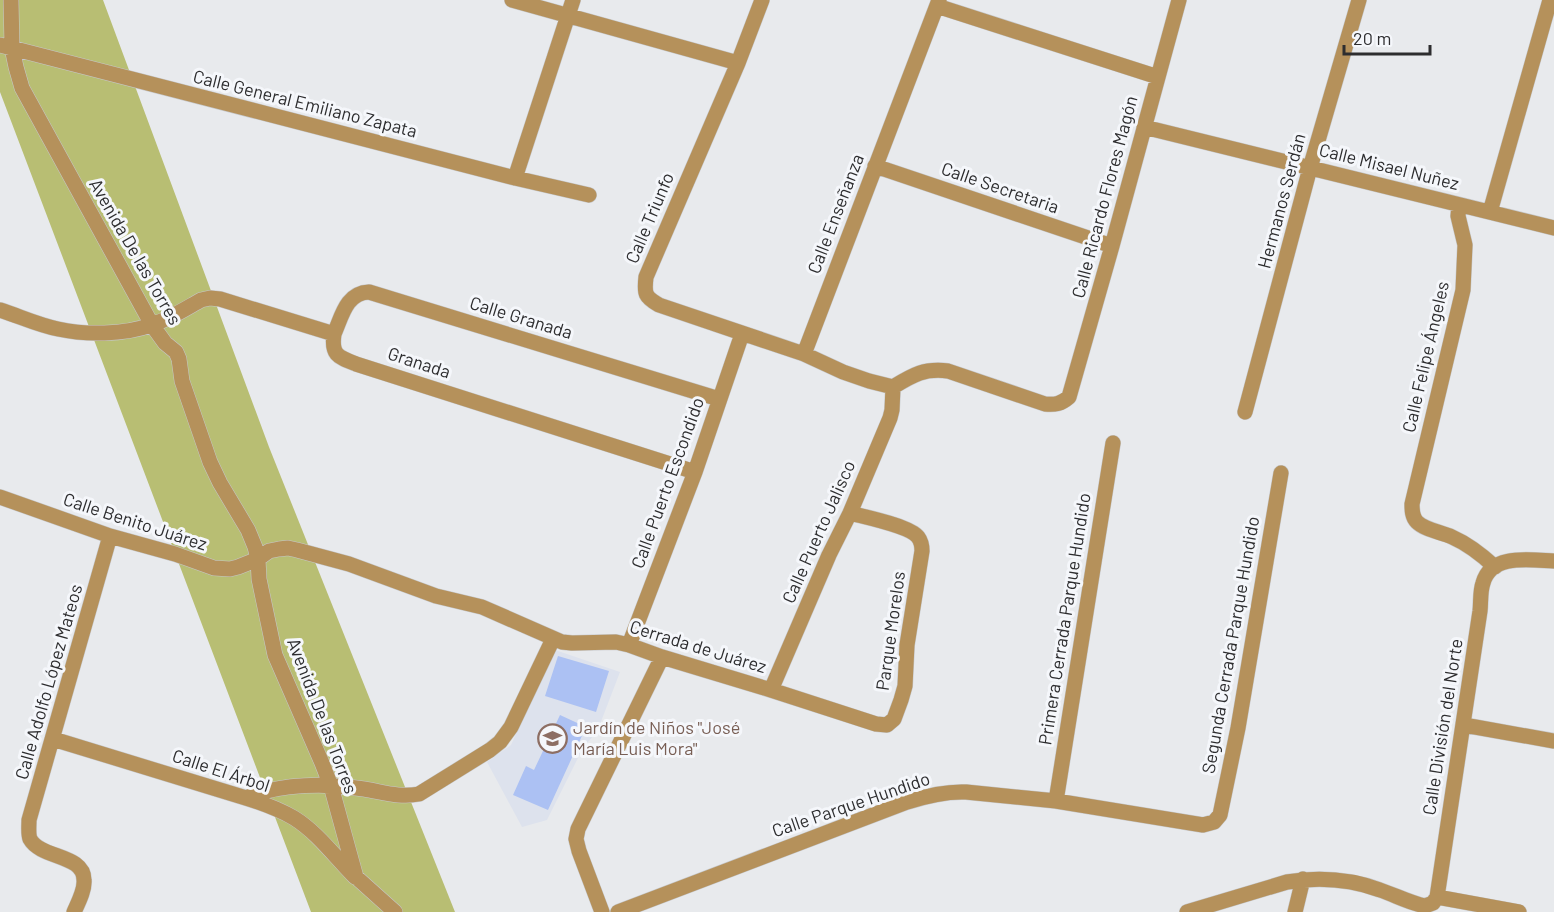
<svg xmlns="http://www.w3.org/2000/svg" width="1554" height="912" font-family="Barlow,sans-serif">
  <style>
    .built { fill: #dde2ed }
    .green { fill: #b8be73 }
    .building { fill: #acc1f3 }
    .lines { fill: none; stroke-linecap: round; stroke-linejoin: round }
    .minor-casing { stroke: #c6c8cb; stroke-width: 16 }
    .minor { stroke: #b5915b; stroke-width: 15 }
    .labels { text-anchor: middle; stroke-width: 6; stroke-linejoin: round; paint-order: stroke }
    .street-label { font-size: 18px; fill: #2d2d2f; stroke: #f5f7fb }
    .education-label { font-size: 18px; fill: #785e54; stroke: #f5f7fb; text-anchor: start }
  </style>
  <rect width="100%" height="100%" fill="#e8eaed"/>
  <path class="built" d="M555 650 620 672 597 732 584 746 547 820 522 827 487 762 511 745Z"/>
  <path class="green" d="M0 0H103L269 447 455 912H311L0 92Z"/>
  <path class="building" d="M558 656 609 671 596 712 545 696Z
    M560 715 586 727 548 810 513 795 526 766 534 770Z"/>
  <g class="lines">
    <defs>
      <path id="minor" d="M11 0 12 48 16 67 22 88 152 325 165 343 176 352 179 359 182 381 210 462 220 483 248 530 255 547 258 559 259 579 275 655 322 763 331 786 356 877 395 912
        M512 0 738 63
        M762 0 738 63 646 277C644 294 645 297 659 305L804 354 843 372 869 381 893 387
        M937 6 1158 77
        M0 45 515 178 589 195
        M1144 127 1554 228
        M875 166 1112 246
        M515 178 573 0
        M1459 205 1458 216 1465 245 1463 290 1412 504C1412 510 1412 517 1417 522 1425 530 1441 532 1452 537 1468 544 1482 555 1495 567
        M1490 212 1550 0
        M0 310C19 316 38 325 58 329 85 335 124 335 151 325 168 320 185 309 201 300L210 298 220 299 334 334C331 355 338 357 356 364L695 472
        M334 334C342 316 346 293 369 292L719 399
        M804 354 939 0
        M893 387C913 375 924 368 948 371L1045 404C1055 405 1061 404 1069 397L1112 246 1179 0
        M1245 412 1310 168 1359 0
        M0 497 110 536 175 554 214 568 230 569 238 567 258 559 269 551 279 549 288 548 297 550 349 564 436 596 482 607 562 642 572 643 616 642 629 645 662 657 771 690 876 724 887 725 894 719 901 700 905 686 907 645 922 551C922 546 921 541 918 537 910 526 865 517 850 513
        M629 645 695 472 742 334
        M771 690 829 555 850 513 890 418 892 410 893 387
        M1464 725 1554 741
        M53 739 246 798C262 803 279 809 294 818 318 833 335 857 355 877
        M246 798C280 783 328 783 364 789 383 792 400 798 419 794L490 750 500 742 511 727 553 639
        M1056 801 1113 443
        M1437 897 1480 611C1481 602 1480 591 1483 583 1491 553 1531 560 1554 561
        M74 912C78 903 85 890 84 880 84 854 41 859 30 839 28 834 29 826 29 820L110 536
        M602 912 579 851 576 839 578 829 662 657
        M618 912 907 802C926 796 945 791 966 792L1056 801 1203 825 1214 822 1220 815 1238 728 1281 473
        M1187 912 1287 882C1318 877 1350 879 1380 890 1395 895 1410 903 1425 906L1433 903 1437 897 1519 912
        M1295 912 1303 879"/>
    </defs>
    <use href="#minor" class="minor-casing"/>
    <use href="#minor" class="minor"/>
  </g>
  <defs>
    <symbol id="school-ring" viewBox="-11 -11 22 22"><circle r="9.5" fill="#f5f7fb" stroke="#8d6e63" stroke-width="1.5"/><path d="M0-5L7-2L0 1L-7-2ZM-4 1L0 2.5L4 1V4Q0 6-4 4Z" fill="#8d6e63"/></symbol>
  </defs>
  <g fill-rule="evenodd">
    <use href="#school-ring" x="536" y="722" width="33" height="33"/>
  </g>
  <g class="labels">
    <g class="street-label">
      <text transform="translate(305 104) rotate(14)" y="6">Calle General Emiliano Zapata</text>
      <text transform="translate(1389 167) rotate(14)" y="6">Calle Misael Nuñez</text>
      <text transform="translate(1000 188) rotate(19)" y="6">Calle Secretaria</text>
      <text transform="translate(1105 197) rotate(-75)" y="6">Calle Ricardo Flores Magón</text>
      <text transform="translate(1282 201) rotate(-75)" y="6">Hermanos Serdán</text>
      <text transform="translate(836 214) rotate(-69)" y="6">Calle Enseñanza</text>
      <text transform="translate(650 218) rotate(-67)" y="6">Calle Triunfo</text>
      <text transform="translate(135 252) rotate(60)" y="6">Avenida De las Torres</text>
      <text transform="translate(521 318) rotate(17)" y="6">Calle Granada</text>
      <text transform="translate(1426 357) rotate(-77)" y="6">Calle Felipe Ángeles</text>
      <text transform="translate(419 363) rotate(18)" y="6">Granada</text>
      <text transform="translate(668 483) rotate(-70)" y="6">Calle Puerto Escondido</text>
      <text transform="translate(135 522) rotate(18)" y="6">Calle Benito Juárez</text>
      <text transform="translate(819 532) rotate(-66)" y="6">Calle Puerto Jalisco</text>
      <text transform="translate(1065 619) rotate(-81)" y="6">Primera Cerrada Parque Hundido</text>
      <text transform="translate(891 631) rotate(-82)" y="6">Parque Morelos</text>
      <text transform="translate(1231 645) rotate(-80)" y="6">Segunda Cerrada Parque Hundido</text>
      <text transform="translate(698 647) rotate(17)" y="6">Cerrada de Juárez</text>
      <text transform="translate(49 682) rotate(-74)" y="6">Calle Adolfo López Mateos</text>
      <text transform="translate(322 716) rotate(69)" y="6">Avenida De las Torres</text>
      <text transform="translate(1443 727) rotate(-81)" y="6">Calle División del Norte</text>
      <text transform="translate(221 771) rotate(18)" y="6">Calle El Árbol</text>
      <text transform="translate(851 805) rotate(-19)" y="6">Calle Parque Hundido</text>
    </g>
    <g class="education-label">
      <text x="573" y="734">Jardín de Niños "José<tspan x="573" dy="21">María Luis Mora"</tspan></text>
    </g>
  </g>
  <path d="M1344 45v9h86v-9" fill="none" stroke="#2d2d2f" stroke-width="3"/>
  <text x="1353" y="45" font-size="18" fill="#2d2d2f" stroke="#f5f7fb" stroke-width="4.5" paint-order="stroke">20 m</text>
</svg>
